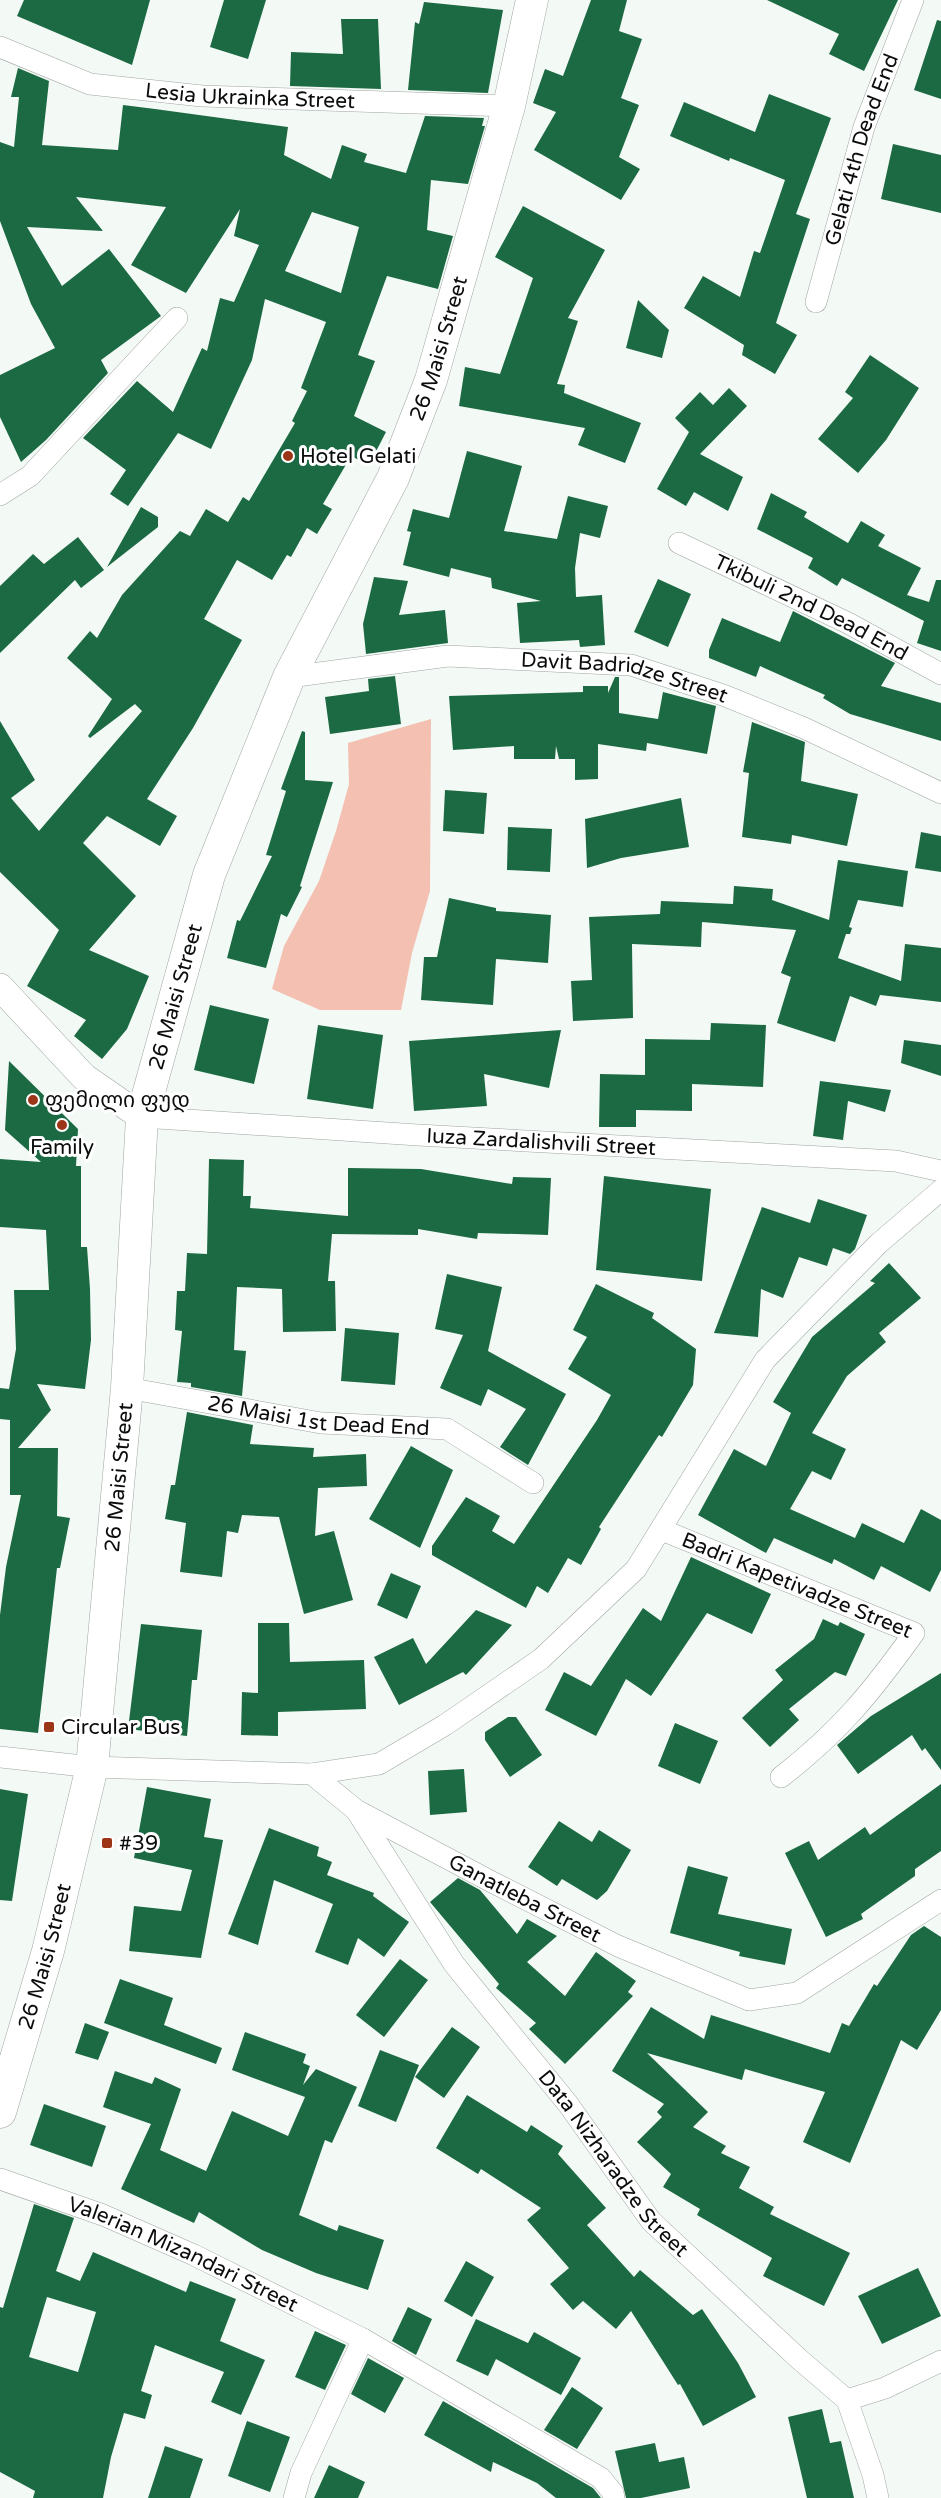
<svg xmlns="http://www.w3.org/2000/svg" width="941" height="2498" font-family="'Varela Round','Noto Sans Georgian',sans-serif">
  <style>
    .green { fill: #f3c0b2 }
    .building { fill: #1c6a43; fill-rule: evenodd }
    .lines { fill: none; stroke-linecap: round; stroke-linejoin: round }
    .minor-casing { stroke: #9fa5a1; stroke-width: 22 }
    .tertiary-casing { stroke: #9fa5a1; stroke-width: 28 }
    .secondary-casing { stroke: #9fa5a1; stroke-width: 33 }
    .minor { stroke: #fff; stroke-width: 21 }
    .tertiary { stroke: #fff; stroke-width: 27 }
    .secondary { stroke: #fff; stroke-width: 32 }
    .poi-dot { fill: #9d3518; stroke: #fff; stroke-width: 2 }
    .labels { text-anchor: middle; stroke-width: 6; stroke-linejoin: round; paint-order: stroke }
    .street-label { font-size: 21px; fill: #0b0d0c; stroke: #fff }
    .poi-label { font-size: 21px; fill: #0b0d0c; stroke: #fff; text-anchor: start }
  </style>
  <rect width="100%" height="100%" fill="#f3faf5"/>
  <path class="green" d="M431 719 430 891 412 953 401 1010H320L272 989 284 946 319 881 336 831 349 784 348 743Z"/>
  <path class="building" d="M24 0H150L132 65 17 16Z
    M224 0H266L248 59 210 47Z
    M591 0H627L619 31 642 39 621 98 639 105 619 157 640 169 621 200 534 150 556 112 533 103 545 69 563 76Z
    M767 0H898L864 71 829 54 839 34Z
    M424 2 503 10 488 93 408 90 415 22 419 24Z
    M341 19H378L381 89 290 86 291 52 343 54Z
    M937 20 941 21V99L914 90Z
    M18 68 49 81 42 145 118 150 123 105 155 109 288 127 284 155 331 179 342 145 367 154 364 162 406 173 425 116 484 118 482 126H485L468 184 431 180 427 230 453 236 438 289 387 276 358 355 375 361 354 416 386 432 369 465 351 456 323 504 332 509 317 534 307 528 291 557 287 555 272 580 237 560 204 619 242 640 193 728 147 799 177 816 160 846 107 816 83 843 136 896 89 950 149 976 127 1029 102 1059 74 1036 86 1020 27 986 59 930 0 872V721L35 780 11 798 39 831 142 711 135 704 90 738 88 736 112 699 67 658 90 631 97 638 122 595 180 531 190 536 206 509 228 522 243 497 249 501 295 423 292 421 307 391 301 388 326 322 265 299 252 360 211 449 178 433 128 506 110 494 126 470 83 438 137 381 173 412 202 348 207 351 220 298 234 302 259 245 234 236 240 209 186 293 131 265 166 207 76 197 103 231 27 227 62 286 109 249 161 316 101 360 108 373 46 440 21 462 0 417V375L55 348 31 304 0 221V142L14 147 19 97H11ZM312 212 359 227 341 293 285 271Z
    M769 94 831 118 796 214 810 219 776 323 797 335 775 374 742 355 744 345 684 308 703 276 740 297 754 251 760 253 785 180 730 158 729 161 670 136 684 102 755 132Z
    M893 144 941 155V213L881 199Z
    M523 206 605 250 568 318 578 321 557 384 565 385 564 393 641 423 625 463 578 445 585 428 459 406 465 367 500 374 533 278 495 257Z
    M638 300 669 330 662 358 626 348Z
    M870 355 919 388 886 440 858 473 818 439 853 398 845 392Z
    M729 388 747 406 700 454 743 477 728 511 694 492 686 506 657 489 689 432 675 418 700 392 713 405Z
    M467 451 522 466 504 531 557 539 568 496 608 506 600 538 580 533 575 568 576 597 602 595 605 645 580 647 579 640 520 643 517 603 541 601 492 588 491 578 451 568 449 577 403 565 411 532 407 531 413 509 449 518Z
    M771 493 807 512 804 517 848 543 861 521 885 535 878 546 921 568 907 595 929 602 936 580H941V651L917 643 924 621 842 578 837 586 808 568 813 558 757 529Z
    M141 507 158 517V527L107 567Z
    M78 537 104 570 81 588 75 580 0 653V586L33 554 44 564Z
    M374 577 408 581 399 615 445 610 448 643 366 654 363 624Z
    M658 579 691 594 668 647 634 632Z
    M793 611 895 663 881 686 941 703V741L850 714 823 698 825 695 760 666 756 677 709 658V650L722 618 780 642Z
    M395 676 401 724 330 734 325 697 369 691 368 679Z
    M615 677H619V713L658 719 663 692 716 706 707 754 647 743 646 751 598 744V779L575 780V759H559L556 746 555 759H514V746L453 750 449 696 583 692V686H608V693Z
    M752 722 805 742 801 781 858 794 847 846 792 835 791 844 742 837 749 773 743 772Z
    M302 731 305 732V780L333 782 300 886 302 887 287 917 281 914 266 968 227 958 237 920 240 921 272 856 266 855 286 791 281 789Z
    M445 790 487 793 484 834 443 831Z
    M681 798 689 847 621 858 587 868 585 819Z
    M508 827 552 829 550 872 507 870Z
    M921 832 941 836V872L915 868Z
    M838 860 908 871 903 907 858 900 849 927 852 928 850 934H846L838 958 901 981 905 944 941 948V1002L880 995 876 1006 850 996 835 1042 777 1023 791 977 781 973 796 930 702 922 701 947 632 944 633 1018 573 1021 571 981 592 980 589 917 660 914 661 901 733 904 734 886 773 889 772 900 829 920Z
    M449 898 496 908V911L551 915 548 963 496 959 493 1005 421 1000 424 957H437Z
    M210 1005 269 1019 254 1084 194 1070Z
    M711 1023 766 1025 763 1087 692 1084V1111L636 1110V1127H599L600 1074 645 1075V1039L710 1040Z
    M318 1025 383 1035 373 1109 307 1099Z
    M561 1030 549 1088 484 1074 487 1106 414 1111 409 1041Z
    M904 1040 941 1045V1076L901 1063Z
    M9 1061 78 1129 76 1166H81V1247H87L90 1289 91 1340 85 1389 37 1384 51 1410 18 1448H58L57 1516 70 1518 60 1568H57L38 1733 0 1729V1615L6 1567 21 1495H10V1420L0 1419V1388L9 1389 16 1349 14 1290H49L46 1230 0 1227V1159L41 1162 5 1130Z
    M820 1081 891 1090 885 1112 848 1101 843 1140 813 1136Z
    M209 1159 244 1160 243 1196H251L250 1208 348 1216V1168L421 1169 512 1184 513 1177 551 1178 548 1235 478 1233 477 1239 418 1229V1235L332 1234 328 1281H335L336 1331 283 1332 282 1289 237 1287 234 1350 246 1351 242 1396 191 1387V1383L177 1382 182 1331 175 1330 177 1291H185L187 1253 207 1254Z
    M604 1176 711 1189 702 1281 596 1270Z
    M818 1199 867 1215 855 1249 850 1254 833 1248 827 1266 799 1257 783 1298 761 1289 758 1337 714 1333 762 1207 810 1223Z
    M889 1263 921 1298 879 1333 886 1342 847 1376 812 1433 846 1449 831 1480 812 1471 790 1509 855 1538 862 1523 904 1543 921 1509 941 1520V1570L930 1592 881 1566 874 1580 834 1559 832 1564 774 1538 766 1553 698 1515 734 1449 766 1466 791 1413 773 1402 812 1337 875 1283 870 1281Z
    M447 1274 502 1287 488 1351 566 1394 528 1465 500 1447 526 1409 488 1389 481 1406 440 1388 463 1335 435 1329Z
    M596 1284 654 1313 652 1318 696 1349 693 1385 662 1437 659 1435 599 1527 601 1529 581 1565 568 1558 548 1593 537 1586 526 1608 432 1555V1546L466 1497 500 1516 492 1531 514 1544 597 1420 611 1395 568 1369 587 1337 573 1330Z
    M345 1328 399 1333 395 1385 341 1381Z
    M187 1412 253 1425 250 1444 314 1448 313 1457 366 1454 367 1486 318 1488 315 1536 334 1531 353 1600 304 1614 279 1517 242 1515 238 1533 227 1531 222 1577 180 1572 186 1523 165 1519 171 1485H175Z
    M411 1446 453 1470 420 1548 369 1519Z
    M691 1557 771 1594 752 1634 707 1613 651 1696 626 1679 596 1736 545 1710 564 1672 591 1686 643 1608 661 1621Z
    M391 1573 421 1586 407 1619 377 1605Z
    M476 1610 512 1625 466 1675 463 1672 399 1705 374 1657 413 1638 426 1664Z
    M823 1619 838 1626 840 1622 865 1634 846 1676 835 1672 789 1709 799 1720 770 1747 742 1718 783 1680 775 1670 814 1639Z
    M258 1623H289L290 1662 364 1660 366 1709 278 1712V1736L241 1735 242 1692 258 1693Z
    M141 1624 202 1630 197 1680H192L187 1736 128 1729Z
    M941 1673V1770L925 1748 922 1751 912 1735 858 1774 837 1745 871 1716Z
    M508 1717H516L542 1755 510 1777 485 1740V1732Z
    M675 1723 718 1741 700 1784 658 1766Z
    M464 1769 467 1812 430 1815 428 1771Z
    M941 1784V1851L915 1869V1876L861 1914 863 1919 826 1937 785 1853 809 1841 818 1860 865 1827 870 1835Z
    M147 1787 211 1799 204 1837 223 1840 201 1958 129 1951 134 1906 181 1911 192 1870 134 1858Z
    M0 1789 28 1794 12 1901 0 1900Z
    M559 1821 592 1842 599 1830 631 1850 607 1891 597 1900 562 1879 557 1886 528 1867Z
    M269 1828 319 1847 317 1856 332 1862 327 1875 374 1893 373 1896 409 1922 384 1957 358 1938 348 1965 315 1952 333 1904 274 1880 258 1945 228 1934Z
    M688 1866 728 1877 718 1914 792 1929 785 1965 739 1956 740 1952 670 1933Z
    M458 1878 480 1890 517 1934 527 1919 557 1936 527 1962 565 1996 596 1952 636 1981 628 1992 633 1996 565 2064 529 2029 536 2023 496 1988 499 1984 430 1902Z
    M924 1926 941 1937V2010L917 2050 901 2040 850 2163 803 2142 825 2092 745 2069 742 2080 647 2053 708 2112 693 2127 726 2146 721 2153 750 2167 739 2188 774 2207 770 2214 850 2253 824 2306 763 2276 772 2258 697 2215 700 2209 663 2187 671 2174 637 2142 662 2117 657 2112 664 2104 612 2071 651 2007 704 2039 711 2015 830 2053 842 2023 849 2026 874 1984 877 1986 911 1935Z
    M400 1959 428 1980 384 2037 356 2015Z
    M120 1979 173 1998 164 2025 222 2048 216 2064 104 2023Z
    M85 2023 109 2032 98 2060 75 2053Z
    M452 2027 480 2047 444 2098 415 2077Z
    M245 2032 306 2054 303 2063 310 2066 303 2085 316 2069 357 2087 332 2143 325 2140 299 2215 337 2231 339 2225 384 2240 368 2290 316 2273 262 2250 199 2212 194 2223 121 2189 151 2124 103 2107 115 2071 152 2084 155 2077 181 2089 160 2150 206 2171 232 2111 288 2136 305 2097 232 2070Z
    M380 2050 419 2065 396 2122 358 2106Z
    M467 2095 527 2132 531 2125 563 2146 558 2154 606 2208 587 2225 634 2277 640 2270 693 2315 702 2309 738 2363 756 2397 703 2426 680 2384 678 2385 631 2311 616 2329 583 2301 573 2310 550 2284 569 2268 527 2220 541 2208 481 2169 478 2174 436 2148Z
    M44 2104 106 2126 92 2167 30 2145Z
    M34 2204 74 2218 56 2271 80 2281 93 2252 186 2292 190 2281 236 2299 220 2341 265 2360 241 2415 211 2402 224 2372 155 2345 141 2391 152 2395 145 2419 124 2413 111 2457 103 2498H33L35 2491 0 2472V2307L3 2308ZM47 2297 96 2312 78 2372 29 2357Z
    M466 2261 494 2277 472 2317 444 2301Z
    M918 2268 941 2316 882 2344 858 2296Z
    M408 2307 432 2319 416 2355 392 2341Z
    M476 2319 528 2343 534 2332 581 2358 561 2395 496 2359 488 2376 456 2361Z
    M315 2331 346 2345 325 2390 295 2377Z
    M368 2358 404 2378 385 2413 351 2394Z
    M572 2387 603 2408 577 2449 544 2430Z
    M443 2401 593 2488 601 2498H556L537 2483 493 2462 491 2472 424 2435Z
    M822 2409 830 2443 841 2441 854 2498H807L788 2417Z
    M247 2421 290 2437 270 2492 228 2476Z
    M655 2443 659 2462 684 2457 690 2488 641 2498H626L615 2451Z
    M165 2446 203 2459 190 2498H148Z
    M329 2465 365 2482 358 2498H314Z"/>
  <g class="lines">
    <defs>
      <g id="minor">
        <path id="s1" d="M0 47 90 84 202 96 509 106"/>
        <path id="s2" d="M816 302 864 127 913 0"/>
        <path d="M0 495 30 476 177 318"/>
        <path id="s3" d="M679 543 848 623 941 674"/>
        <path id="s4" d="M289 677 448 656 631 665 723 695 804 728 941 793"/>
        <path id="s5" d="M142 1117 418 1135 896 1161 941 1171"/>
        <path id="s6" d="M127 1388 321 1423 447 1429 533 1483"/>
        <path id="s7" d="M662 1530 914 1633C871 1693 839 1732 781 1777"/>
        <path id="s8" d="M0 1757 92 1767 312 1774 356 1810 492 1882 618 1946 749 2000 797 1993 941 1900"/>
        <path d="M312 1774 379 1764 445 1725 541 1659 636 1569 765 1360 878 1244 941 1190"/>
        <path id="s9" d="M356 1810 454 1964 568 2104 651 2221 799 2359 847 2400 873 2475 878 2498"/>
        <path id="s10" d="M0 2179 103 2215 194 2255 363 2339 601 2478 613 2493 614 2498"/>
        <path d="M847 2400 885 2388 941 2361"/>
        <path d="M294 2498 301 2473 363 2339"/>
      </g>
      <path id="tertiary" d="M0 987 84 1077 142 1117"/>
      <g id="secondary">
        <path id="s11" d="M0 2112 48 1951 92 1767 127 1388 142 1117 209 875 289 677 393 478 431 380 509 106 532 0"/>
      </g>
    </defs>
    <use href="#minor" class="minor-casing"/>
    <use href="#tertiary" class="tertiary-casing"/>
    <use href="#secondary" class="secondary-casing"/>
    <use href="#minor" class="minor"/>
    <use href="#tertiary" class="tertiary"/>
    <use href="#secondary" class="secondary"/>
  </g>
  <g class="poi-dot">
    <circle cx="288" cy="456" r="6"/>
    <circle cx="33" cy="1100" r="6"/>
    <circle cx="62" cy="1125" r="6"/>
    <rect x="43" y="1721" width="12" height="12" rx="3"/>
    <rect x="101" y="1837" width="12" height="12" rx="3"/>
  </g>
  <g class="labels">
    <g class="street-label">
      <text dy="7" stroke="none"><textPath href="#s1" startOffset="258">Lesia Ukrainka Street</textPath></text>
      <text dy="7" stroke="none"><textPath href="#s2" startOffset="159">Gelati 4th Dead End</textPath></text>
      <text dy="7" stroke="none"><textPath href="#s11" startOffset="1836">26 Maisi Street</textPath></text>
      <text dy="7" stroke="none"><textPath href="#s3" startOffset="147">Tkibuli 2nd Dead End</textPath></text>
      <text dy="7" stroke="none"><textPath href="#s4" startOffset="339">Davit Badridze Street</textPath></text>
      <text dy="7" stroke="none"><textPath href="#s11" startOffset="1134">26 Maisi Street</textPath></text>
      <text dy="7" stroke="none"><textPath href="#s5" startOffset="400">Iuza Zardalishvili Street</textPath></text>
      <text dy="7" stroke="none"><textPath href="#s6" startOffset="194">26 Maisi 1st Dead End</textPath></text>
      <text dy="7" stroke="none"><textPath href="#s11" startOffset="648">26 Maisi Street</textPath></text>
      <text dy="7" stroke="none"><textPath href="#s7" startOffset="146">Badri Kapetivadze Street</textPath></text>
      <text dy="7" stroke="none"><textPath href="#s8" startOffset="560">Ganatleba Street</textPath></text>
      <text dy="7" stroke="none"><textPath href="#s11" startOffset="162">26 Maisi Street</textPath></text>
      <text dy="7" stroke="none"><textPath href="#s9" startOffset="438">Data Nizharadze Street</textPath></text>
      <text dy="7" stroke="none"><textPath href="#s10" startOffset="198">Valerian Mizandari Street</textPath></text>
    </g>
    <g class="poi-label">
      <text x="300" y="463">Hotel Gelati</text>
      <text x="45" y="1107">ფემილი ფუდ</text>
      <text x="62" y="1154" text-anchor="middle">Family</text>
      <text x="61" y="1734">Circular Bus</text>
      <text x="119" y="1850">#39</text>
    </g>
  </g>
</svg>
